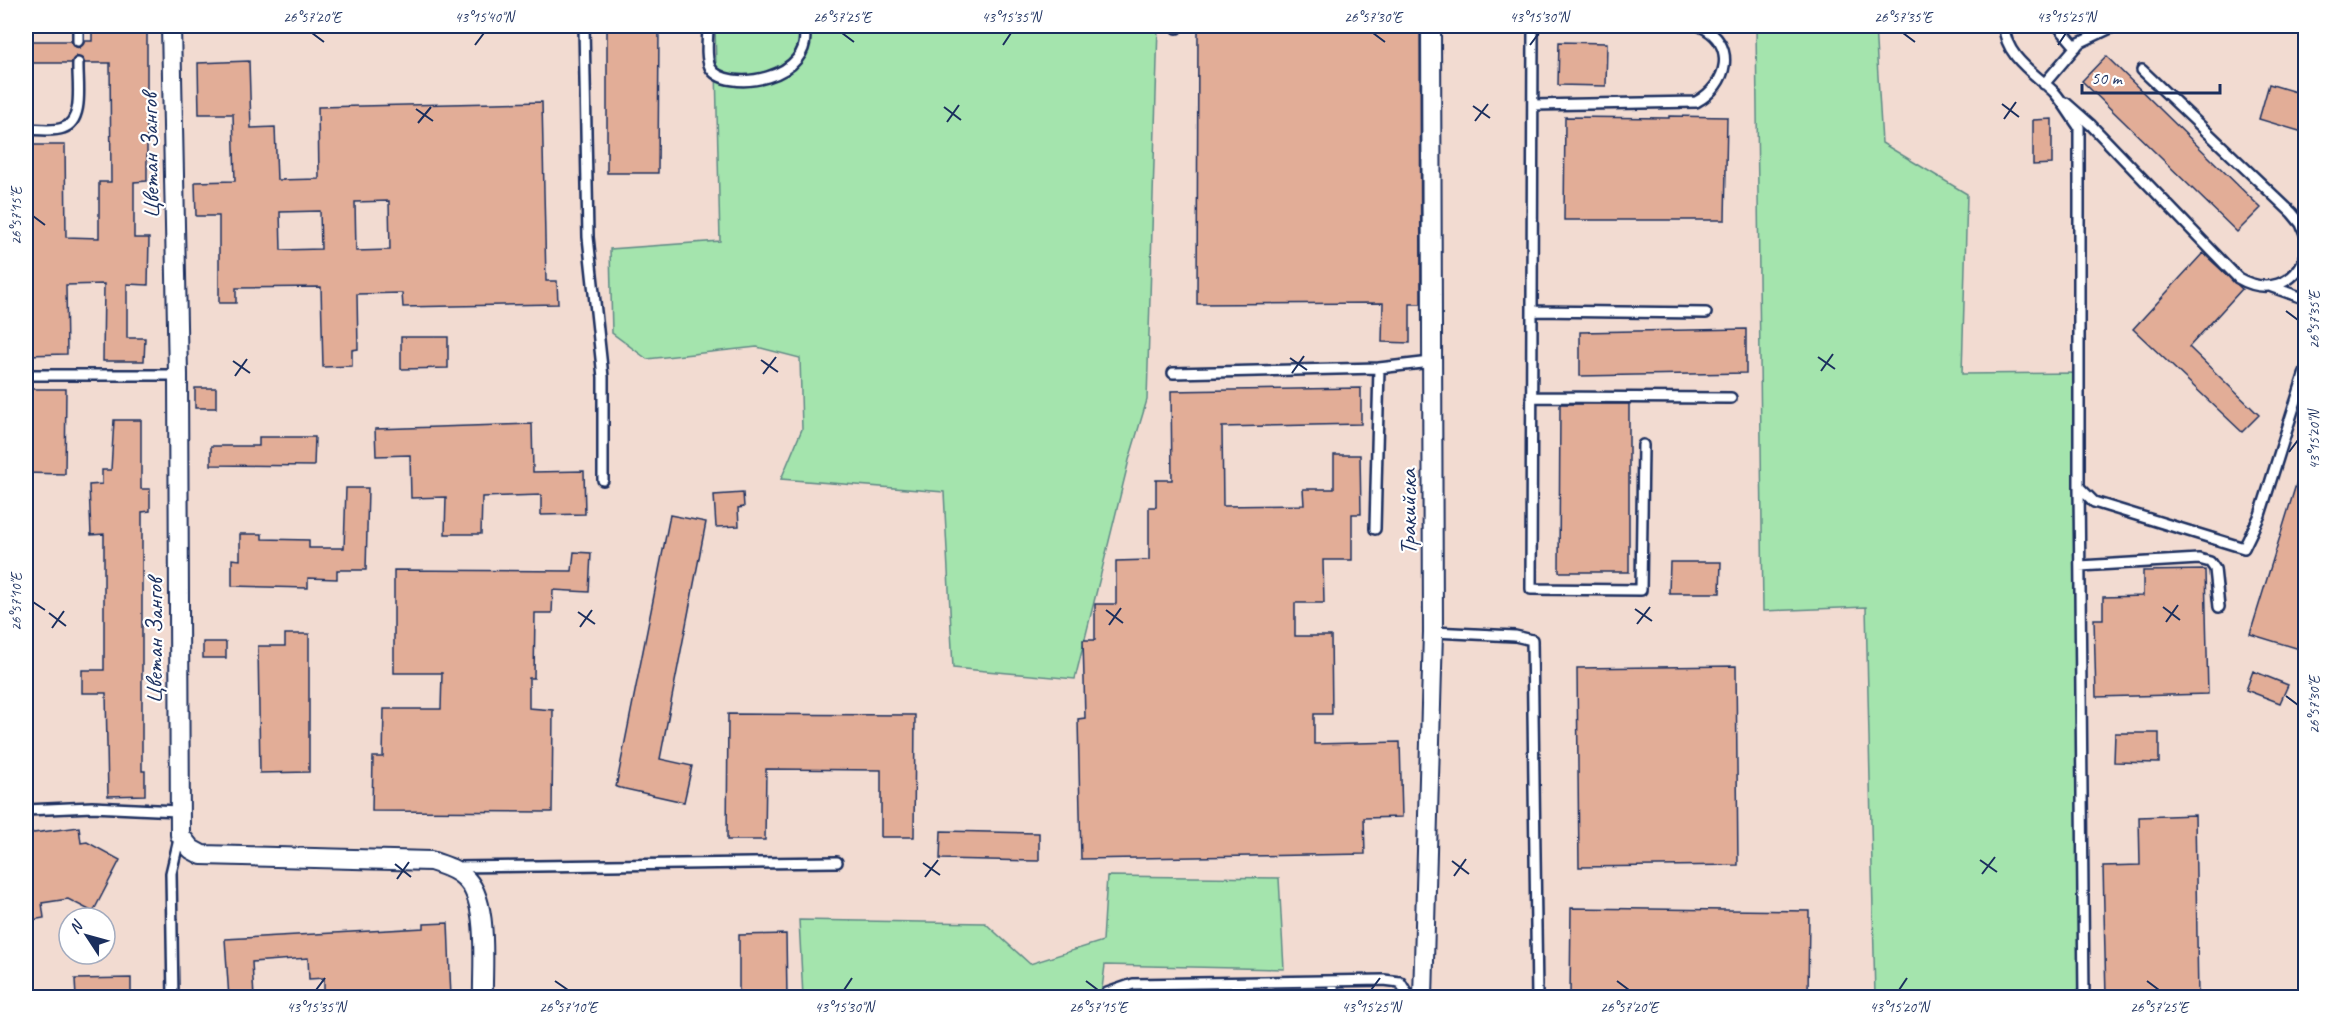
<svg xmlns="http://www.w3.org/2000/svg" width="2331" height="1023" font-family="Caveat,sans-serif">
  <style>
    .built { fill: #f2dbd1; fill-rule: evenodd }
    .green { fill: #a4e4ad; stroke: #608a86; stroke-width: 1.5 }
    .building { fill: #e2ad97; stroke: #1b2f5e; stroke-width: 1.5; fill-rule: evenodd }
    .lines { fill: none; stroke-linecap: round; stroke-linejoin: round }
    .service-casing { stroke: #1b2f5e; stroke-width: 14 }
    .minor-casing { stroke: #1b2f5e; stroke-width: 22 }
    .service { stroke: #fff; stroke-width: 9 }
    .minor { stroke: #fff; stroke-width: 18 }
    .ticks { fill: none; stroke: #1b2f5e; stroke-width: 2 }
    .labels { text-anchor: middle; stroke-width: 4.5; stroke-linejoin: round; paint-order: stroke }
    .street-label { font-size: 24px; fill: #1b2f5e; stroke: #fff }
    .neatline { fill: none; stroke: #1b2f5e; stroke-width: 2 }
    .ticks-label { font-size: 15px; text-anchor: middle; fill: #1b2f5e }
  </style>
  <rect width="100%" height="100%" fill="#f9efea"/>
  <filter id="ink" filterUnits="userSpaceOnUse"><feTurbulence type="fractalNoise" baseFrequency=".0167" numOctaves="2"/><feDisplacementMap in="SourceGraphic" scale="12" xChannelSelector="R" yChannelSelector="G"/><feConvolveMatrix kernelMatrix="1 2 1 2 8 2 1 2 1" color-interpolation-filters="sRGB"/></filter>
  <g filter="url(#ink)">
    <path class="built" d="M26 26H2305V997H26ZM69 918H105V954H69Z"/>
    <path class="green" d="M715 26H1158L1147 400 1129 460 1075 679 953 668 944 492 781 479 802 429 800 358 757 347 647 359 612 333 610 249 720 241Z
      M1756 26H1875L1882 143 1967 194 1962 374 2079 373 2084 997H1875L1866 607 1763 611Z
      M1107 876 1279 878 1284 969 1105 965 1101 997H803L799 920 985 923 1030 964 1103 941Z"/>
    <path class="building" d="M92 26H147V181L134 182V238H149L148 285 127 284V338H145L144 361H103L104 284 66 285 67 354 26 355V145H65L66 237 99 238V182H111L110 63H85L77 56 71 63H26V41H71L74 46 79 48 85 41H92Z
      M607 26H659L658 173H607Z
      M1198 26H1420L1421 304H1410V343L1382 342 1383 303 1197 304Z
      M1559 42 1607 43 1606 86 1558 85Z
      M2106 56 2261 208 2237 232 2082 81Z
      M249 61 251 128 275 127 277 180 319 179 318 107 542 102 546 281H557L558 304 403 307 402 293 357 294 358 349 352 350V366L323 367 321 287 236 288V303H219V216H196L195 182 235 181 233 114H199L198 63ZM389 201 390 250 356 251 355 202ZM320 211 321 249 281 250 280 212Z
      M2269 84 2306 95V133L2259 119Z
      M1669 116 1727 117 1725 220H1564L1565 117 1669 118Z
      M2052 119V164L2033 165V120Z
      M2203 253 2242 289 2189 347 2259 415 2242 432 2133 329Z
      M1746 329V373L1580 376V332Z
      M401 337H448V368L401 369Z
      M195 388H216V408H195Z
      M1361 388V424L1222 427 1223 506 1304 505 1303 489H1334V455H1360L1361 514H1352V560H1323L1324 603H1295V636H1331L1332 714H1314V744L1400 742 1402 817 1364 818 1365 854 1081 859 1078 719 1085 718 1083 640H1095V604H1116V561L1149 560V507H1156V480H1172L1171 391Z
      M26 389H66L65 474 26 473Z
      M1560 404H1629V572H1559Z
      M114 420H141V489H150V511L142 512V771H145V795L108 796 106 693H82V670H104V534L91 535 89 485 102 484V470H111Z
      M532 424 533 472 584 471 585 514 541 515V495L482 497 481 534H445L446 497 411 498 410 455 376 456 375 429Z
      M259 437H315L314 466 211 465V446H259Z
      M2302 465 2306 466V651L2250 634Z
      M346 488H368L366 570H337V579L308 578V588L232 586V559L240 560V534H262V539L309 540V548H344Z
      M743 493 744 507 738 508 739 526 716 527 714 495Z
      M670 515 706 522 660 759 692 766 684 802 616 787Z
      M574 552 591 553 589 592 553 590 552 613H535L534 678H529V708L553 710 552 812 372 811 373 757H383L384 709H441L442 673H394V570L572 571Z
      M1670 562H1721L1720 593H1669Z
      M2205 570 2208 694 2096 697 2094 619H2103V597L2143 596V571Z
      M285 634H309V772L260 773 258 646H285Z
      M203 642H226V658H203Z
      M1736 666 1738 865 1579 867 1577 668Z
      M2253 671 2288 685 2280 703 2246 690Z
      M728 714 915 715 914 837H881V770L766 769 765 840H727Z
      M2115 733H2159V763L2114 762Z
      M2195 815 2198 998H2106L2103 866 2140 865 2139 817Z
      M79 827 81 843 87 842 120 860 93 912 68 899 42 903 44 918 26 921V834Z
      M941 831 1039 833V861L940 859Z
      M1571 908 1809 911 1808 998H1570Z
      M448 923 451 998H324V978L309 979 308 958 252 962 254 998H229L225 939 424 928V924Z
      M786 934 787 998H739V935Z
      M131 978V998H76L75 979Z"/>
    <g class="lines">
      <defs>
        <path id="service" d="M584 26 588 237 603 377V480
          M708 26C708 38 705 56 710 67 724 95 819 79 803 26
          M1533 26 1531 589 1641 590 1643 445
          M2004 26C2005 56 2034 73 2054 92 2063 102 2071 116 2079 127V487L2094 502 2244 548 2260 515 2306 369
          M2058 26 2076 47
          M1177 28V26
          M78 41V26
          M2142 70 2292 213 2301 224 2306 236
          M2044 84 2079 43 2115 26
          M2066 103 2091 125 2238 278C2266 294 2294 286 2306 255
          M1533 105 1696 102C1728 85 1738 44 1700 26
          M26 129C37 129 52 132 63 128 85 121 77 81 78 63
          M2272 287 2306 299
          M1532 311 1706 313
          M1173 373 1379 368
          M26 375H178
          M1531 397 1731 398
          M2079 487 2084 998
          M1375 529 1379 368 1431 362
          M2080 566 2199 559 2210 562 2215 569 2219 607
          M1433 632 1515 636 1532 640 1537 998
          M26 810 92 807 178 811
          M456 867 837 862
          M1333 981V998
          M173 998 171 873 180 835
          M1104 998 1107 993 1133 984 1384 980 1400 982 1410 998"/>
        <path id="minor" d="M171 26 178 375 180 835 191 849 202 855 431 861C442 865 455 868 464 877 490 899 482 965 483 998
          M1423 998 1433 632 1431 26"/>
      </defs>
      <use href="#service" class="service-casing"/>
      <use href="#minor" class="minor-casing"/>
      <use href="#service" class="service"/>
      <use href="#minor" class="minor"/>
    </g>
  </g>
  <path class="ticks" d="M312 33 324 42M842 33 854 42M1373 33 1385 42M1903 33 1915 42M475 45 484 33M1003 45 1011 33M1530 45 1539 33M2058 45 2066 33M2002 104 2019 117M1473 106 1490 118M944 107 961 120M416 109 433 121M2004 119 2016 102M1475 121 1488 104M947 122 959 105M418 123 431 107M33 216 45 225M2286 311 2298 320M1818 357 1835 369M1290 358 1307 370M761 360 778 372M233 361 250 373M1821 371 1833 354M1292 373 1304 356M763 374 776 357M235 376 247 359M2289 452 2298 440M33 602 45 610M2163 607 2180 620M1635 609 1652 621M1106 610 1123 623M578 612 595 624M49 613 66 626M2166 622 2178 605M1637 624 1650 607M1109 625 1121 608M580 627 592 610M52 628 64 611M2286 696 2298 705M1980 860 1997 872M1452 861 1469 874M923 863 940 875M395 864 411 877M1982 874 1995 857M1454 876 1466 859M925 877 938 860M397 879 409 862M555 981 568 990M1086 981 1098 990M1617 981 1629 990M2147 981 2159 990M316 990 325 978M844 990 852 978M1371 990 1380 978M1899 990 1907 978"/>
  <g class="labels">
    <g class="street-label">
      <text transform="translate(150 156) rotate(-91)" y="8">Цветан Зангов</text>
      <text transform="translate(1408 512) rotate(-90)" y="8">Тракийска</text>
      <text transform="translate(154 641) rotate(-90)" y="8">Цветан Зангов</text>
    </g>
  </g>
  <rect width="2331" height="1023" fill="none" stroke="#fff" stroke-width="66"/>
  <g transform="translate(87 936) rotate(306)"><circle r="28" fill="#ffffff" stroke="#a4acbf" stroke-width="1.5"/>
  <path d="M0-4.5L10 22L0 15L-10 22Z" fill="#1b2f5e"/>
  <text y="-9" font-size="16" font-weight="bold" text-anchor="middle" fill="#1b2f5e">N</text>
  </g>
  <path d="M2082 84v9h138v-9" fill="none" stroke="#1b2f5e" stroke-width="3"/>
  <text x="2091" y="84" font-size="18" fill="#1b2f5e" stroke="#ffffff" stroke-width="4.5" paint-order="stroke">50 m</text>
  <rect x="33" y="33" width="2265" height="957" class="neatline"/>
  <g class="ticks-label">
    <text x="312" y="22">26°57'20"E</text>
    <text x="484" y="22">43°15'40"N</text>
    <text x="842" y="22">26°57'25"E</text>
    <text x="1011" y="22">43°15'35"N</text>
    <text x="1373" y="22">26°57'30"E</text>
    <text x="1539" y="22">43°15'30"N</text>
    <text x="1903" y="22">26°57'35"E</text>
    <text x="2066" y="22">43°15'25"N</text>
    <text transform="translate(16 216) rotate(-90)" y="5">26°57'15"E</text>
    <text transform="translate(2314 320) rotate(-90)" y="5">26°57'35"E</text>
    <text transform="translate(2314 440) rotate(-90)" y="5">43°15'20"N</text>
    <text transform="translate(16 602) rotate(-90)" y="5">26°57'10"E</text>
    <text transform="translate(2314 705) rotate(-90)" y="5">26°57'30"E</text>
    <text x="316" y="1012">43°15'35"N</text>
    <text x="568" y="1012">26°57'10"E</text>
    <text x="844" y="1012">43°15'30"N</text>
    <text x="1098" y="1012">26°57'15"E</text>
    <text x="1371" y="1012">43°15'25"N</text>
    <text x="1629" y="1012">26°57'20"E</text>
    <text x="1899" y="1012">43°15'20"N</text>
    <text x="2159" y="1012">26°57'25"E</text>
  </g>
</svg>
